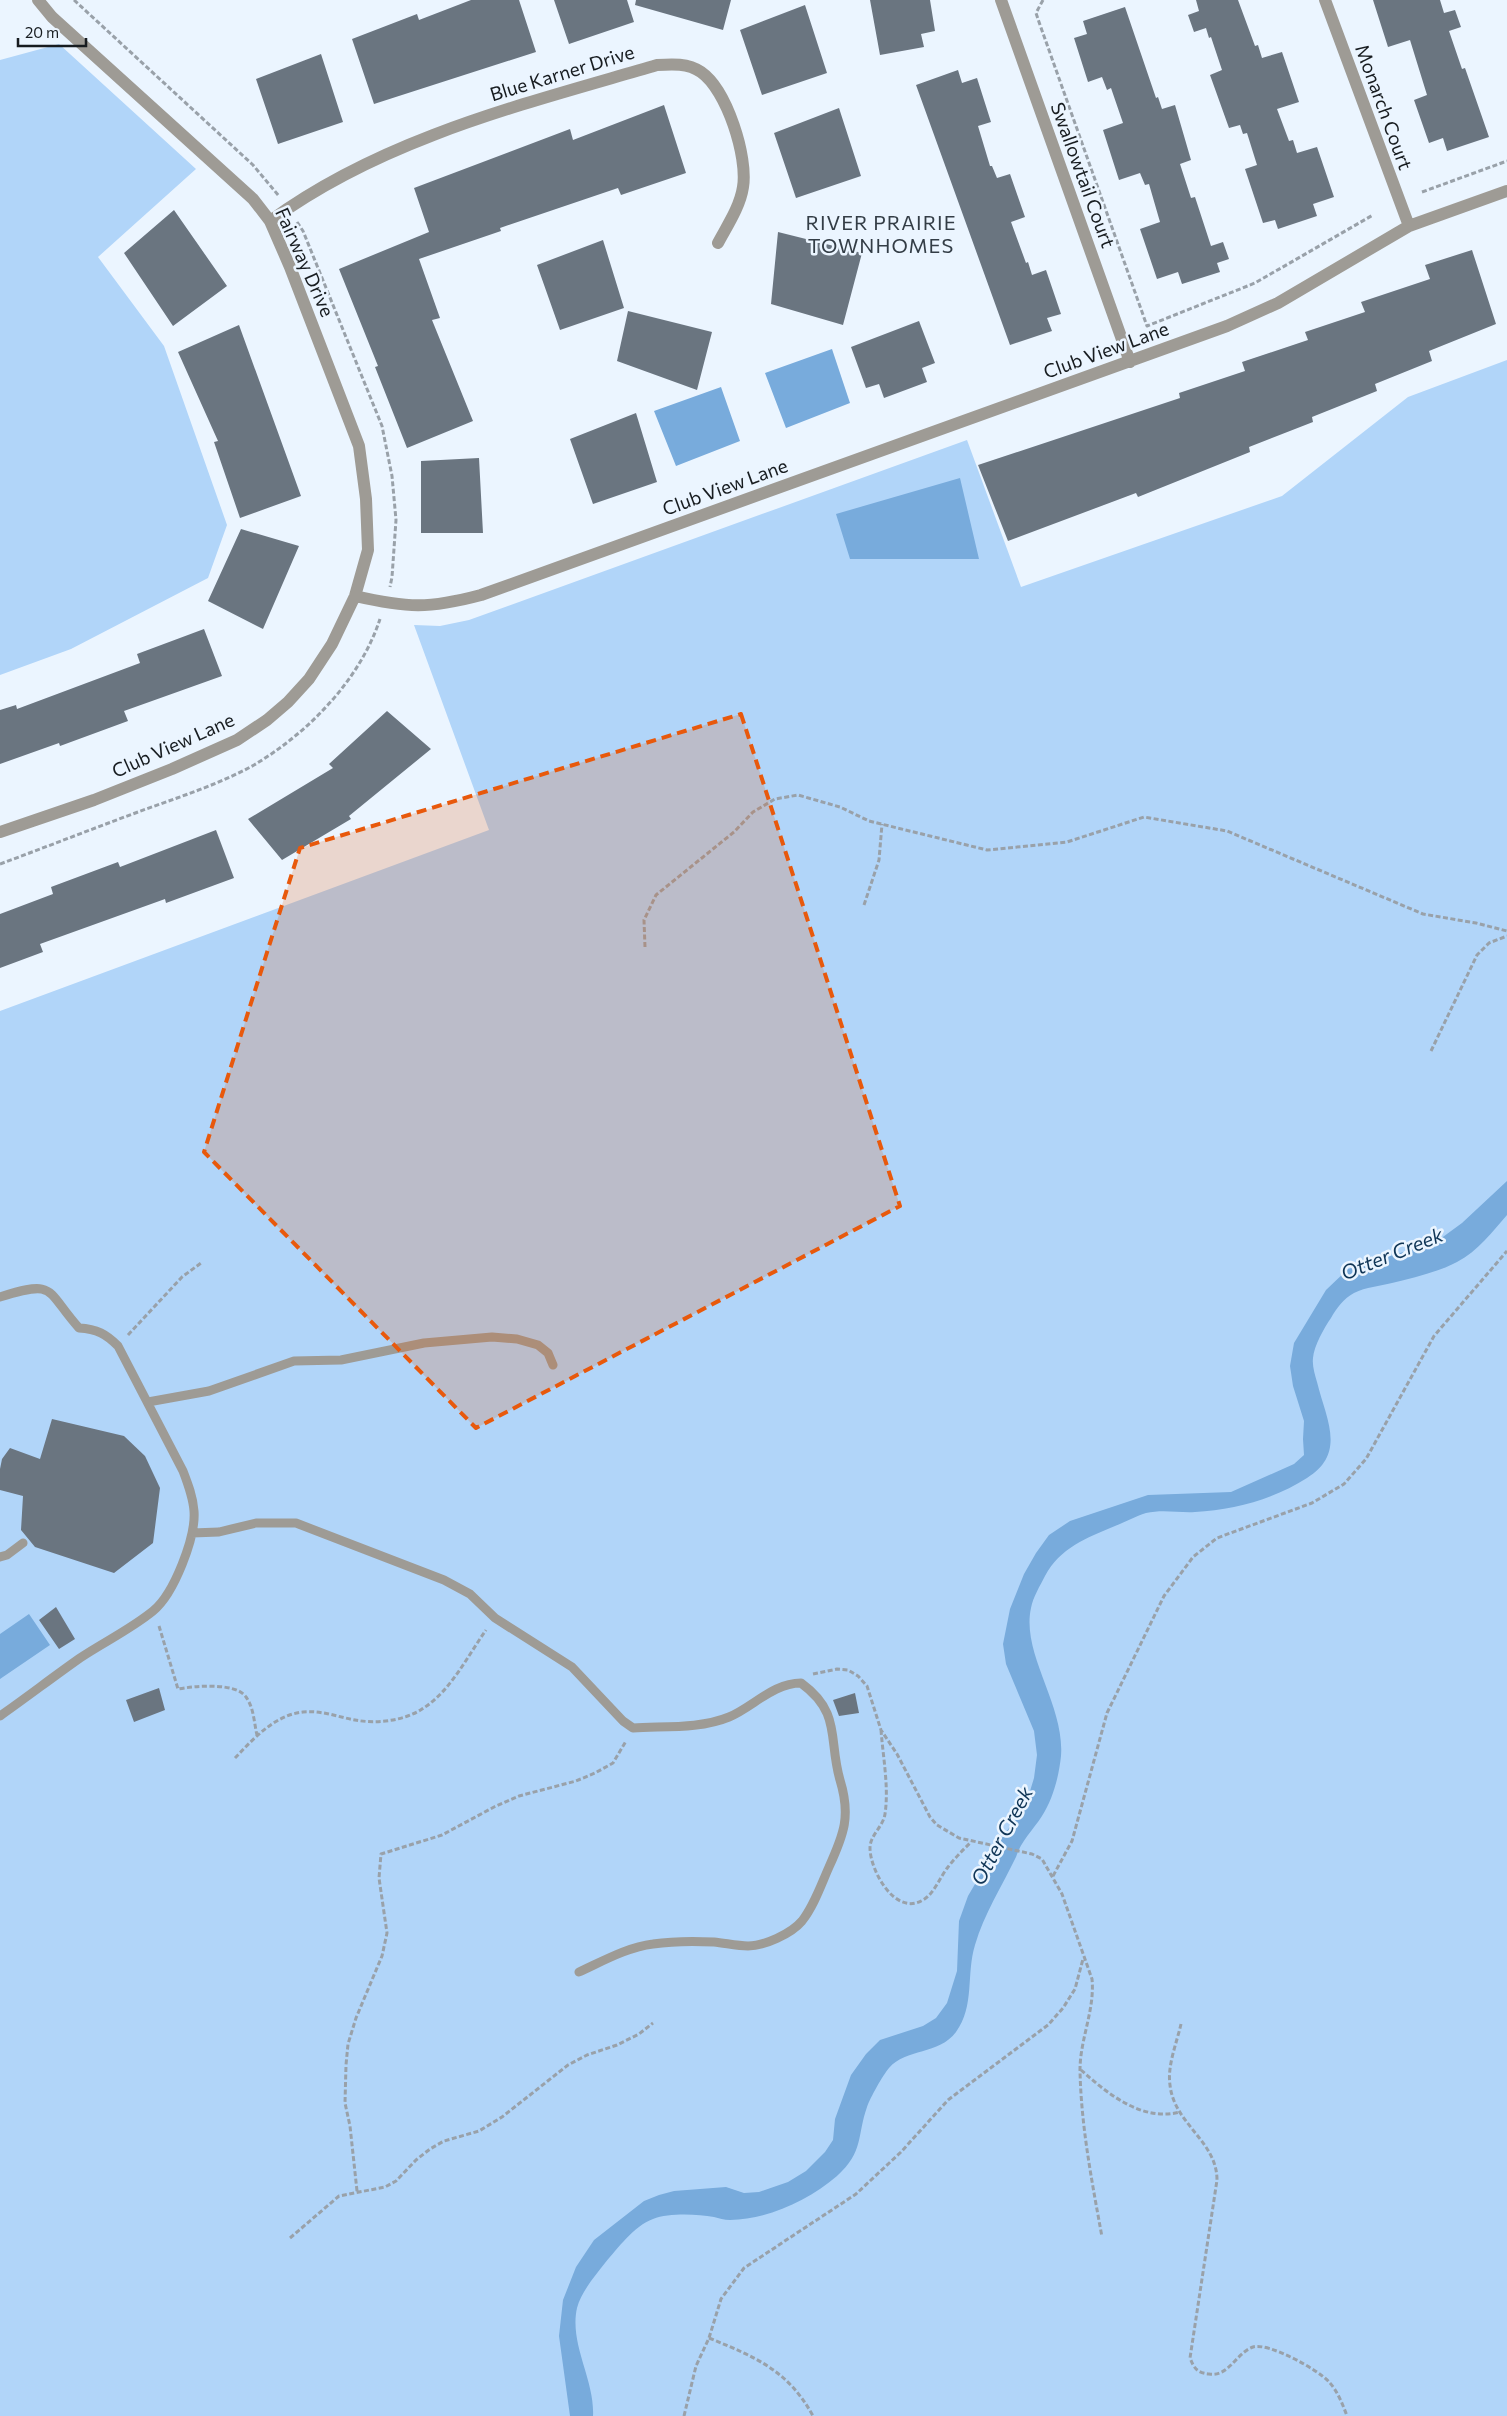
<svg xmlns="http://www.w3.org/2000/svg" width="1507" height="2416" font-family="Commissioner,sans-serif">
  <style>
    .green { fill: #b1d5f9 }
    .water { fill: #78abdc }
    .building { fill: #6a7580 }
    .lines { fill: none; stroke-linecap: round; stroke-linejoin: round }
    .path { stroke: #99a1a9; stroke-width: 3; stroke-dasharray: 5 2.5; stroke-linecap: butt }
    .lane { stroke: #9e9b95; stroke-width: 9 }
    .street { stroke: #9e9b95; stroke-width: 12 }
    .marked { fill: #e8590c; fill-opacity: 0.2; stroke: #e8590c; stroke-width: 4; stroke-dasharray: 10 6; stroke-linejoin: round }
    .labels { text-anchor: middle; stroke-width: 5; stroke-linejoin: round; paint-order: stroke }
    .street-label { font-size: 19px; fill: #171c20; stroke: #ebf5ff }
    .neighbourhood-label { font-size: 20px; letter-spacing: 1px; fill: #333d46; stroke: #ebf5ff }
    .water-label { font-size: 20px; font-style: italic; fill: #0f3556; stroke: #ebf5ff }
  </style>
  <rect width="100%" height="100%" fill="#ebf5ff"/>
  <path class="green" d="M59 44 196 169 98 257 164 346 227 525 208 578 71 649 0 675V60Z
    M1507 360V2416H0V1011L489 830 414 625 440 626 469 620 967 440 1021 587 1282 496 1408 397Z"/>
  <path class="water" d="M832 349 850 403 786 428 765 373Z
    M721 387 740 441 676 466 654 411Z
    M960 478 979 559H850L836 514Z
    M1507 1181V1215C1492 1232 1478 1251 1457 1262 1438 1272 1413 1278 1392 1283 1380 1286 1366 1287 1354 1293 1344 1298 1336 1309 1331 1318 1324 1328 1314 1346 1313 1358 1312 1366 1315 1375 1317 1382 1326 1419 1347 1453 1307 1478 1274 1499 1234 1510 1195 1512 1179 1513 1163 1509 1146 1513 1136 1516 1125 1522 1115 1526 1086 1538 1060 1548 1045 1576 1040 1586 1033 1597 1031 1608 1021 1654 1065 1705 1061 1756 1059 1776 1053 1799 1042 1816 1033 1830 1021 1841 1016 1857 1002 1886 984 1914 975 1945 966 1974 975 2006 956 2032 939 2055 906 2048 889 2068 883 2075 870 2098 867 2107 857 2135 864 2152 837 2176 808 2201 768 2219 730 2220 724 2220 719 2218 714 2217 696 2214 669 2213 653 2219 634 2226 618 2248 605 2263 595 2276 581 2292 577 2308 569 2344 595 2380 593 2416H570L559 2336 563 2300 576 2267 594 2240 644 2201 659 2195 674 2191 726 2187 744 2193 759 2192 788 2182 806 2171 825 2152 833 2140 835 2119 851 2075 866 2054 880 2040 923 2026 936 2018 947 2003 957 1971 959 1921 968 1896 1005 1833 1019 1816 1027 1801 1034 1778 1037 1755 1034 1731 1006 1664 1003 1644 1010 1609 1024 1574 1036 1553 1049 1535 1070 1521 1148 1495 1231 1492 1294 1464 1304 1455 1303 1439 1304 1421 1293 1386 1290 1366 1294 1343 1326 1290 1348 1269 1436 1242 1462 1223Z
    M29 1614 50 1645 0 1679V1634Z"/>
  <path class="building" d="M471 0H519L536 52 374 104 352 39 417 14 419 20Z
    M554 0H627L634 22 569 44Z
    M636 0H731L723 30 635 5Z
    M870 0H930L935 31 921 34 924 47 880 55Z
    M1196 0H1238L1255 46 1258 45 1262 58 1282 52 1299 102 1277 109 1289 141 1293 140 1297 153 1317 147 1334 197 1313 204 1317 216 1278 229 1275 220 1263 223 1245 169 1257 165 1247 133 1243 134 1240 125 1229 128 1210 75 1222 70 1211 37 1209 38 1206 28 1194 32 1188 15 1199 11Z
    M1373 0H1440L1444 13 1455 10 1461 27 1449 31 1462 69 1465 68 1489 137 1447 151 1443 138 1429 143 1414 100 1427 95 1410 40 1388 47Z
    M805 5 827 73 762 95 740 30Z
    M1125 7 1156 98 1158 97 1162 109 1175 105 1191 160 1180 164 1191 198 1195 197 1211 246 1223 242 1229 259 1217 263 1220 272 1182 284 1178 272 1157 279 1140 229 1160 222 1149 184 1145 185 1140 173 1119 180 1103 130 1123 123 1111 88 1107 90 1102 77 1088 82 1074 38 1087 34 1083 21Z
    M321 54 343 122 278 144 256 79Z
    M958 70 962 83 977 78 991 122 978 126 990 166H992L997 178 1010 174 1025 217 1011 222 1026 263 1028 262 1032 275 1046 270 1061 314 1047 318 1052 331 1010 345 916 85Z
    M664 105 686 173 621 195 618 188 500 228 501 231 419 259 440 318 432 320 473 421 407 448 375 367 378 366 339 269 429 232 414 188 570 129 573 140Z
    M839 108 861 176 796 198 774 133Z
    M174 210 227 286 173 326 124 253Z
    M778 232 862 253 843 325 771 304Z
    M603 240 624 308 560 330 537 265Z
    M1472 250 1496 324 1429 351 1432 361 1375 384 1377 391 1312 417 1313 422 1249 447 1250 452 1138 497 1136 493 1008 541 978 465 1180 398 1179 393 1245 371 1242 362 1308 340 1305 332 1365 312 1361 302 1430 279 1425 265Z
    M628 311 712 332 697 390 617 361Z
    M919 321 935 363 922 368 927 382 884 398 879 384 866 388 851 347Z
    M239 325 301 496 240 518 214 442 218 441 178 352Z
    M636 413 657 482 593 504 570 439Z
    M479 458 483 533H421V461Z
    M241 529 299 546 263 629 208 601Z
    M204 629 222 676 124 711 128 721 60 746 59 743 0 764V710L16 705 17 709 140 663 137 654Z
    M387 711 431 749 349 816 351 819 282 860 248 819 333 768 329 764Z
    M216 830 234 878 166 903 165 899 40 944 43 952 0 968V914L53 894 51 887 118 862 120 867Z
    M52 1419 124 1436 145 1456 160 1488 153 1543 114 1573 35 1547 21 1530 23 1496 0 1490V1469L2 1459 10 1448 40 1459Z
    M56 1607 75 1639 59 1649 39 1620Z
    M159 1688 165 1710 134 1722 126 1700Z
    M855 1693 859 1713 839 1716 833 1700Z"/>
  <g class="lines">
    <path class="path" d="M74 0 253 165 279 196
      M1043 0 1036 13 1039 22 1147 326 1255 283 1373 215
      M1422 192 1507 161
      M297 222 303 231 382 426 392 476 396 520 392 577 390 587
      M0 864C46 847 92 829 138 812 176 798 218 785 254 765 308 733 360 680 380 619
      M864 905 879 860 882 824
      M645 947 644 920 656 895 734 832 753 812 775 799 798 795 840 807 869 821 987 850 1067 842 1144 817 1227 831 1423 914 1476 923 1507 931
      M1431 1051 1477 955 1489 943 1507 936
      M128 1335 182 1277 201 1263
      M159 1626 178 1689C194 1686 236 1682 246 1697 254 1708 254 1723 257 1735
      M813 1674 837 1669 848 1670 858 1676 867 1686 881 1730 897 1754 930 1817 937 1825 959 1838 1032 1854 1042 1859 1062 1894 1092 1979C1095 2010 1080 2039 1080 2070 1081 2126 1092 2182 1102 2237
      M881 1730C883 1757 889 1787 885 1814 883 1827 870 1835 870 1848 870 1870 895 1917 923 1900 934 1894 940 1877 948 1867 955 1858 963 1850 971 1842
      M235 1758C254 1738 275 1715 303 1712 321 1710 338 1717 355 1720 376 1724 404 1721 422 1709 450 1692 467 1657 486 1630
      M1053 1876 1072 1841 1107 1713 1164 1596 1193 1557 1217 1538 1312 1503 1344 1484 1366 1459 1434 1336 1507 1251
      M1181 2024C1177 2042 1167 2066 1170 2085 1174 2124 1217 2141 1217 2180L1190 2358C1194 2368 1197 2373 1209 2374 1229 2377 1236 2353 1253 2347 1268 2342 1319 2370 1329 2382 1337 2390 1343 2405 1347 2416
      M1081 2070C1108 2094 1142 2122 1180 2112
      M357 2191 350 2126 345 2103 346 2065 348 2044 356 2018 382 1956 387 1933 379 1878 381 1854 442 1835 494 1807 519 1796 576 1781 595 1773 613 1763 626 1741
      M290 2238 339 2196 385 2187 396 2181 416 2160 430 2149 444 2141 479 2131 502 2117 568 2065 587 2055 617 2045 639 2034 653 2023
      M709 2338C755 2357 788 2370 813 2416
      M684 2416 696 2366 709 2338 721 2299 744 2268 856 2194 901 2152 948 2100 1048 2025 1063 2008 1075 1989 1083 1959"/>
    <path class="lane" d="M0 1297C57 1279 45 1290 79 1328 97 1329 106 1334 118 1346L183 1471C188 1484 193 1497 194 1511 196 1537 174 1594 153 1611 131 1629 104 1642 80 1658 53 1677 27 1697 0 1716
      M148 1402 209 1391 294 1361 341 1360 424 1343 492 1337 517 1339 538 1345 548 1353 553 1365
      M192 1533 219 1532 256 1523H296L444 1580 470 1594 495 1618 572 1667 623 1721 633 1728C664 1726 700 1729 729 1717 753 1707 773 1683 801 1683 842 1713 828 1739 840 1780 851 1816 844 1834 829 1867 821 1885 814 1906 802 1921 791 1934 764 1946 748 1946 737 1946 725 1943 714 1942 694 1941 673 1941 653 1944 628 1947 603 1961 579 1972
      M0 1557 7 1555 23 1543"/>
    <path class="street" d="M1001 0 1130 362
      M1325 0 1409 226
      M270 221C383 138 524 104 657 65 672 64 688 63 701 72 727 90 748 157 743 187 740 207 727 226 718 243
      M355 596C407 608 429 609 481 595L1227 326 1278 303 1409 226 1507 191
      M0 832 94 800 172 769 237 740 267 720 288 702 309 679 332 644 355 596 368 550 366 499 359 446 290 267 270 221 253 199 52 17 38 0"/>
  </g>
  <path class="marked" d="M741 714 900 1206 476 1428 204 1152 300 848Z"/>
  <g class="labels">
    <g class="street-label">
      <text transform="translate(562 73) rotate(-17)" y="7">Blue Karner Drive</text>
      <text transform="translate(1384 107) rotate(70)" y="7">Monarch Court</text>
      <text transform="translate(1083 175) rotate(70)" y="7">Swallowtail Court</text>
      <text transform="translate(305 262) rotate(66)" y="7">Fairway Drive</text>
      <text transform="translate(1106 350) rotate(-20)" y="7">Club View Lane</text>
      <text transform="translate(725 487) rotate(-20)" y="7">Club View Lane</text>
      <text transform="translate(173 745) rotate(-24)" y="7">Club View Lane</text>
    </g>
    <g class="neighbourhood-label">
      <text x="881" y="230">RIVER PRAIRIE<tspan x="881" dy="23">TOWNHOMES</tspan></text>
    </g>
    <g class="water-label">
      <text transform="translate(1392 1254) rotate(-22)" y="7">Otter Creek</text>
      <text transform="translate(1002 1836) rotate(-62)" y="7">Otter Creek</text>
    </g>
  </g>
  <path d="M18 38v8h68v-8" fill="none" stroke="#171c20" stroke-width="2.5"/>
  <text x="25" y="38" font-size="15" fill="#171c20" stroke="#ebf5ff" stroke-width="4" paint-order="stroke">20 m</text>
</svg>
